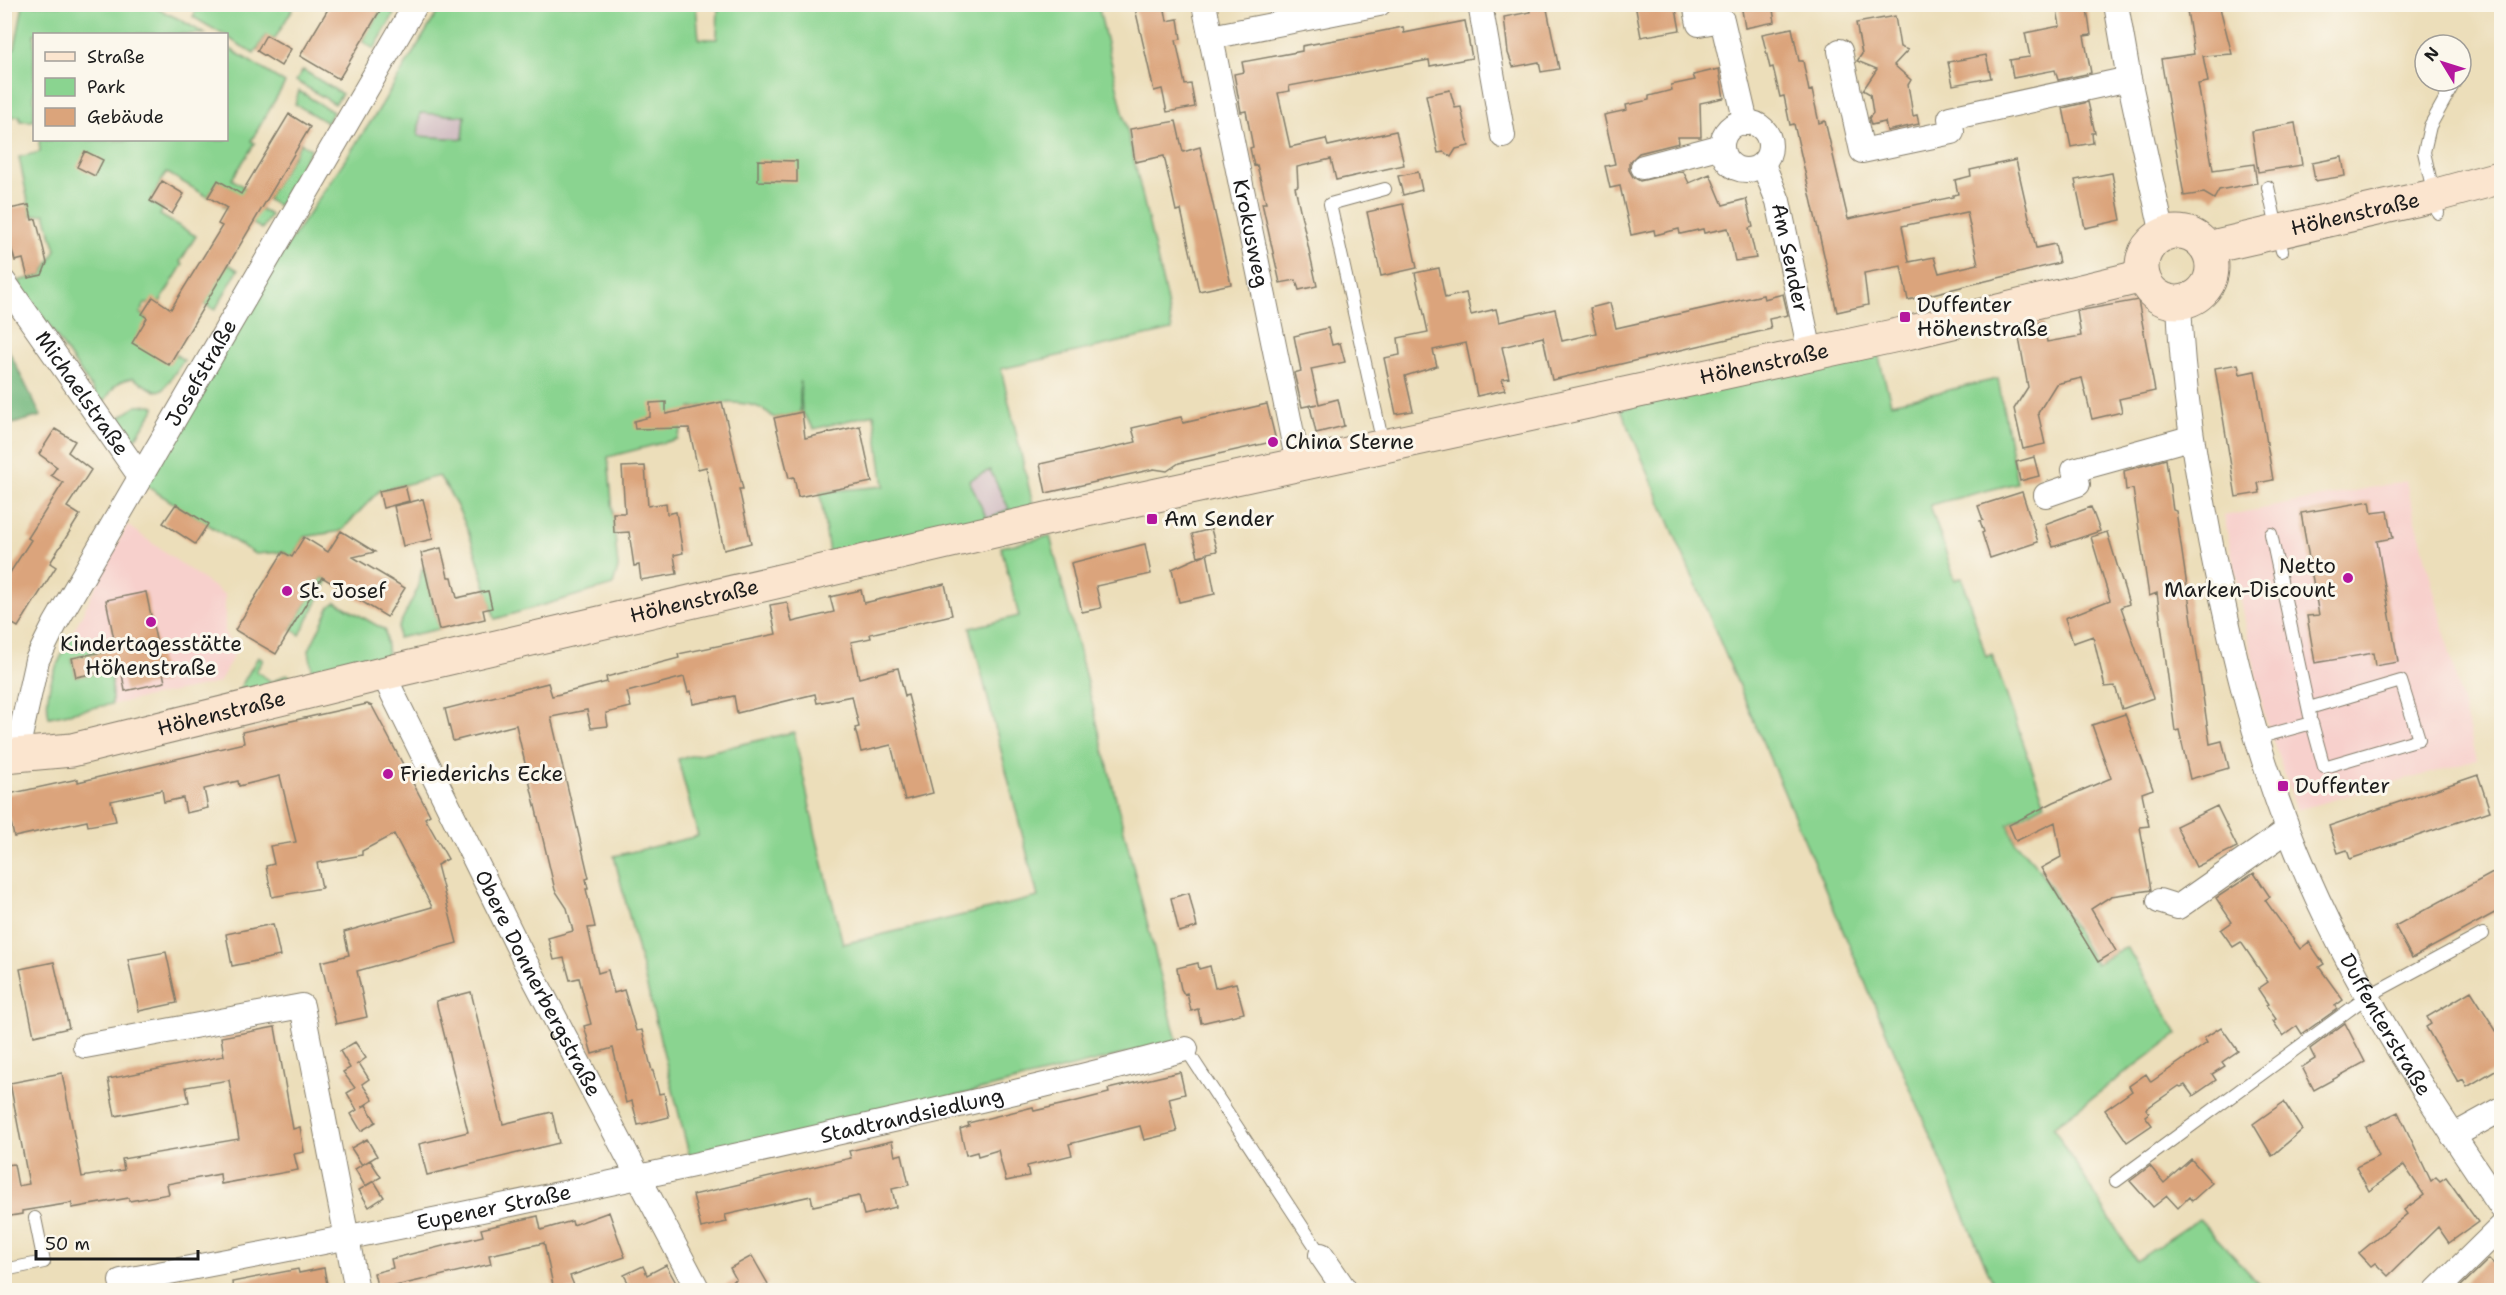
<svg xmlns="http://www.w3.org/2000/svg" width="2506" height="1295" font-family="'Shantell Sans',sans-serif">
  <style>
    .built { fill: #f7d0cc }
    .industrial { fill: #d2bec3 }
    .green { fill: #8ad490; stroke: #537856; stroke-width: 1.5; fill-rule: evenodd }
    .forest { fill: #6fb67a; stroke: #46694b; stroke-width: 1.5 }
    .building { fill: #dba47b; fill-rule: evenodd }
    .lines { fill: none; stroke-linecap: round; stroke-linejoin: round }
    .lane-casing { stroke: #847d6b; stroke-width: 14 }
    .street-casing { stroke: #847d6b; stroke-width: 26 }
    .secondary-casing { stroke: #847d6b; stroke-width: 35 }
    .lane { stroke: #fff; stroke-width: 12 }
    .street { stroke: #fff; stroke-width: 24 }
    .secondary { stroke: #fbe5cf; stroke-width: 33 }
    .poi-dot { fill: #b5179e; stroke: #fbf7ec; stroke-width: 2 }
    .labels { text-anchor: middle; stroke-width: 6; stroke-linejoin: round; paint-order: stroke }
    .street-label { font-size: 21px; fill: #1c1c1c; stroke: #fbf7ec }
    .poi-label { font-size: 21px; fill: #1c1c1c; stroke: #fbf7ec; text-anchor: start }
  </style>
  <rect width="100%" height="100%" fill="#fbf7ec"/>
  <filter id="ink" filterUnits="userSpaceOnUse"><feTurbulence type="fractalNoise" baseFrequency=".0167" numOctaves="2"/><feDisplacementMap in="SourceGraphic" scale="12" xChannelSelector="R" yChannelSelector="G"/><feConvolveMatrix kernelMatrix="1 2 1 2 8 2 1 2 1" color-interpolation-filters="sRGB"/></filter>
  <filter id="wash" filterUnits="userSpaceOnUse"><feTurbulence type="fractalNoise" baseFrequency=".008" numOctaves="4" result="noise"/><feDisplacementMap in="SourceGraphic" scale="24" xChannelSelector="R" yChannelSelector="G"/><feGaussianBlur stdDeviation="1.35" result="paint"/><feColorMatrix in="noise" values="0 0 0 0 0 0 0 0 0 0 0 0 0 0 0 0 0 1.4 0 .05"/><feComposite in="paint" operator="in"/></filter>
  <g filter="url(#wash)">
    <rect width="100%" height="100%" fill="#ecdeba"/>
    <path class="built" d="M2406 481 2477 760 2297 810 2264 715 2224 516Z
      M127 525 225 595V631L227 638 238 647 219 683 49 717 46 707 58 662Z"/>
    <path class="industrial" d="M420 112 465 116 463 139 418 136Z
      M990 470 1009 509 987 519 969 480Z"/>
    <path class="green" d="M23 5H149L179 19 205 34H34V121H20V116L10 117 7 79H5L4 52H11L15 48Z
      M198 5H295L274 40 266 35 254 54 227 37 226 34H222L193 17Z
      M442 5H696L699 39H717L718 5H1098L1166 297 1172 330 1001 369 1035 513 830 560 820 492 884 486 874 414 814 429 802 412 800 380V413L774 418C755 396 718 403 691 408L677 439 608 457 618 568 613 585 495 619C480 569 470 520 439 476L379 491 341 531 304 537 292 557 283 552 255 554 143 484 253 296 376 114ZM420 113 465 116 463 139 418 136ZM990 470 1009 509 987 519 969 480Z
      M383 6 394 14 374 49 362 41Z
      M227 47 285 83 251 141 255 143 232 179 253 193 251 204 271 215 262 229 223 206 233 190 218 181 208 197 166 172 150 202 163 209 160 215 196 236 180 262 183 264 160 302 145 304 140 313C159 325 164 350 184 360L163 390 155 391 133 378C109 383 116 390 102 403L18 281 42 275 56 250 45 214 31 216 19 157 40 152 39 140H226Z
      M303 70 342 94 335 104 296 81Z
      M299 91 333 112 327 123 295 104Z
      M301 143 311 149 278 206 267 199Z
      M228 264 238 270 215 310 204 304Z
      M1878 354 1891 403 1998 379 2017 483 1930 505 1955 580 1962 577 1986 657 1992 654 2045 804 2008 824 2015 842 2039 869 2096 964 2127 947 2178 1034 2053 1127 2136 1261 2199 1219 2265 1290H1996L1621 409Z
      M153 405 155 408 135 439 132 440 122 430 118 419 136 406Z
      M1050 536 1177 1041 691 1162 614 856 698 836 678 759 794 732 816 836 843 944 1038 897 970 628 1019 616 1001 547Z
      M422 568H424L439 629 398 638V628L418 588Z
      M322 577 328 580 300 635 291 629Z
      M336 602 385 630 388 657 313 675 309 650 330 606Z
      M72 634 110 650 72 659 76 677 112 669V704L49 717C42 690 60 658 72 634Z
      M258 657 263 660 256 671 272 682 287 674 290 676 289 681 237 693Z"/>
    <path class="forest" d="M4 341 41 416 5 426H4Z"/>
    <g id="blocks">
      <path class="building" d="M331 4H384L339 79 300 56Z
        M1134 4H1164L1167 21 1178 19 1181 39 1176 40 1185 85 1191 84 1195 107 1167 112 1162 89 1154 91Z
        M1529 4H1546L1559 69 1541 72 1539 62 1513 67 1508 53 1504 17 1530 12Z
        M1635 4H1675L1680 30 1641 37Z
        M1741 4H1772L1775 22 1745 28Z
        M2056 4H2086L2091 35 2084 36 2091 73 2058 80 2055 70 2013 78 2010 60 2030 57 2025 33 2060 26Z
        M2186 4H2219L2232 54 2203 56 2208 82 2198 84 2213 170 2254 164 2257 183 2219 190 2214 199 2204 193 2184 196 2161 59 2194 54Z
        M1895 16 1900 47 1908 50 1894 65 1911 80 1908 85 1910 96 1913 116 1917 115 1919 124 1887 131 1885 122 1871 125 1869 118 1873 113 1870 94 1863 90 1877 69 1857 61 1862 54 1856 23Z
        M1465 21 1472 58 1430 66 1429 60 1289 86 1290 91 1278 93 1290 147 1326 139 1328 146 1396 131 1404 165 1336 180 1331 159 1297 167 1298 186 1295 187 1317 286 1299 290 1296 280 1280 283 1262 203H1266L1257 165 1254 166 1250 148 1253 147 1246 111 1241 112 1234 74 1244 72 1242 62 1302 51V46L1368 34 1403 27 1404 33Z
        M1792 28 1799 61H1803L1809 91 1812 90 1819 123 1825 121 1848 219 1953 197V195L1958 194 1955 180 1971 176 1970 170 2016 160 2036 248 2055 244 2059 263 1908 300 1901 266 1864 273 1868 305 1837 312 1794 124 1790 125 1784 96 1780 97 1773 67 1770 68 1762 34ZM1967 212 1978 264 1939 273 1934 257 1909 262 1902 226Z
        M266 35 291 49 281 66 257 51Z
        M1986 55 1991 78 1953 85 1948 62Z
        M1719 69 1724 98 1700 103 1701 137H1678L1679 143 1639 153 1629 163V170L1633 177 1640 181 1683 171 1689 183 1710 174 1723 205 1746 199 1753 227 1749 228 1756 258 1735 261 1728 228 1704 233 1703 229 1680 234 1679 229 1655 235 1654 230 1631 235 1620 186 1610 188 1605 166 1615 164 1604 115 1627 110 1626 105 1649 100V96L1672 90 1671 85 1695 80 1693 75Z
        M1450 90 1455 108 1461 107 1469 146 1456 149 1451 157 1444 152 1438 153 1426 95Z
        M2088 102 2095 133H2092L2093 143 2071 147 2063 108Z
        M289 114 310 127 169 365 132 343 147 318 142 314 153 297 171 309 222 226 218 224 227 208 208 197 218 180 241 194Z
        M1176 121 1183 152 1200 147 1231 284 1199 291 1181 210 1176 211 1164 156 1135 162 1130 129Z
        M2295 123 2302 165 2258 172 2252 131Z
        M85 151 103 160 95 176 77 167Z
        M2342 157 2345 176 2315 181 2312 163Z
        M758 160 797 161V182L758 181Z
        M1418 172 1422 190 1403 195 1398 176Z
        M2112 173 2121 220 2085 228 2075 180Z
        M162 181 184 194 172 214 150 201Z
        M1403 204 1417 268 1381 276 1367 212Z
        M29 205 32 220 36 219 47 263 42 275 28 278 23 259 15 261 4 221V210Z
        M1439 268 1445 298 1466 293 1471 315 1496 309 1499 322 1555 309 1562 341 1596 333 1590 308 1610 303 1616 328 1763 295 1764 299 1783 294 1788 315 1769 319 1771 329 1552 380 1543 337 1502 347 1509 378 1502 379 1505 390 1477 396 1466 343 1433 350 1437 366 1405 376 1413 411 1396 414 1384 358 1400 355 1398 338 1428 332 1415 273Z
        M2138 300 2155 391 2119 399 2122 412 2092 419 2082 378 2056 384 2038 413 2045 444 2023 449 2014 409 2028 387 2017 327 2043 322 2047 342 2081 336 2077 311Z
        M1328 328 1332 345 1340 343 1345 362 1311 369 1319 404 1338 399 1344 426 1316 433 1310 406 1317 404 1302 407 1294 373 1301 371 1294 336Z
        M2238 364 2240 374 2255 371 2273 480 2258 483 2260 493 2236 497 2215 368Z
        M666 402V414L722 402 743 489H739L751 543 724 550 706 467 698 469 689 428 635 429 634 421 650 417V403Z
        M1267 404 1276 441 1179 463 1167 471 1154 469 1046 493 1040 464 1136 442 1132 428 1181 417 1183 423Z
        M802 412 805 438 860 426 872 482 798 497 794 477 789 478 774 418Z
        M55 429 75 441 68 452 91 470 67 507 80 515 50 563 56 567 18 627 4 619V582L31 540 28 538 63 483 51 475 57 467 39 454Z
        M2034 457 2039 476 2020 481 2016 462Z
        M2166 459 2173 510 2176 511 2210 744 2222 741 2229 768 2190 779 2179 730 2175 731 2157 593 2149 596 2133 489 2126 490 2124 471Z
        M645 466 648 506 666 503 667 514 676 512 683 553 674 555 677 574 641 580 639 565 634 566 629 532 614 533 613 513H625L622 467Z
        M405 485 409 501 383 508 379 491Z
        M2022 492 2038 542 1990 558 1982 533 1984 532 1980 521 1983 520 1978 506Z
        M423 499 433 539 403 546 394 506Z
        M2370 501 2372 513 2388 511 2393 538 2377 541 2398 662 2375 666 2373 653 2315 663 2307 616 2319 615 2301 513Z
        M176 504 208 524 195 544 163 523Z
        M2091 507 2100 531 2053 547 2045 524Z
        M1211 529 1217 551 1207 553 1215 594 1179 602 1172 569 1206 554 1198 556 1192 534Z
        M341 531 375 552 353 557 405 588 387 617 322 577 276 654 235 630 283 552 292 557 304 537 328 552Z
        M2107 532 2129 604 2121 607 2153 698 2122 709 2115 686 2105 687 2093 636 2073 643 2065 618 2110 600 2091 537Z
        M1145 544 1151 574 1096 586 1101 608 1082 612 1071 563Z
        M441 548 448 577H452L457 598 488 591 492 608 483 610 485 619 439 630 421 553Z
        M945 584 952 615 870 634 871 638 851 642 859 678 898 668 905 696 908 695 933 793 905 800 891 745 861 752 855 728 859 727 852 696 817 703 815 694 737 713 734 696 693 704 691 691 688 692 684 677 627 692 631 707 606 713 608 726 591 728 587 710 551 717 589 878 586 879 588 889H586L595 927 588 928 598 973 608 970 614 993 624 990 636 1031 642 1030 652 1071H653L659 1094 664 1093 669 1117 638 1125 632 1101 626 1103 613 1048 592 1054 584 1026 591 1024 579 978 570 980 564 958 554 960 548 938 573 931 567 908 555 890 516 725 453 741 445 709 548 683 552 696 607 682 606 677 679 658 678 654 776 634 770 605 787 602 792 622 834 612 830 597 861 590 864 603Z
        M146 592 165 682 125 691 121 668 76 677 72 658 116 649 106 600Z
        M367 704 372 706 430 815 425 818 448 859 437 865 457 943 357 971 367 1017 336 1024 321 962 349 955 344 932 432 907 394 834 362 851V855L317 863 322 888 272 897 266 866 274 864 270 846 296 842 280 776 239 786 238 781 204 789 208 808 186 813 183 798 164 802 162 790 111 801 116 821 88 826 87 821 14 837 10 818 4 820V795L78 779V782L244 743 242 732Z
        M2125 714 2153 789 2142 793 2149 826 2140 827 2151 890 2111 896 2091 909 2116 951 2098 962 2041 868 2061 857 2055 822 2016 841 2009 825 2054 802 2111 778 2092 725Z
        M2478 775 2490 811 2350 859 2347 850 2338 853 2329 826Z
        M2217 806 2237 847 2196 867 2176 826Z
        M2502 868V909L2412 958 2395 926Z
        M2254 873 2270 897 2265 900 2300 949 2309 942 2324 964 2319 967 2343 1000 2335 1006 2337 1009 2302 1034 2297 1026 2283 1036 2273 1021 2276 1019 2266 1005 2268 1004 2258 989 2268 982 2241 942 2233 947 2221 930 2232 922 2216 898Z
        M1189 893 1197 927 1179 932 1171 898Z
        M273 924 280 956 232 966 226 934Z
        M166 952 177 1003 139 1011 128 959Z
        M54 962 69 1028 34 1036 20 969Z
        M1198 963 1199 969 1210 966 1215 988 1236 983 1244 1013 1201 1023 1198 1009 1191 1011 1187 993 1184 994 1181 989 1178 975 1177 968Z
        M2471 991 2502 1040V1066L2467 1087 2463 1079 2458 1082 2426 1027 2431 1024 2427 1017Z
        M471 992 503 1124 552 1112 559 1143 427 1175 419 1144 468 1132 436 1001Z
        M2345 1023 2365 1062 2314 1090 2302 1067 2315 1059 2310 1049Z
        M275 1027 293 1129 300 1127 304 1152 294 1154 298 1170 221 1184 220 1174 167 1184 169 1194 129 1201V1198L72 1208V1203L22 1211V1214L4 1217V1165L14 1164 18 1186 29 1184 10 1083 62 1073 82 1177 124 1170 122 1159 239 1139 229 1080 186 1087 189 1102 115 1116 108 1079 224 1056 221 1037Z
        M2221 1027 2238 1051 2222 1062 2225 1066 2212 1074 2216 1080 2193 1096 2185 1085 2181 1087 2179 1086 2146 1109 2149 1113 2145 1116 2152 1125 2127 1142 2105 1110 2132 1091 2129 1086 2146 1074 2151 1082 2207 1043 2204 1038Z
        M355 1042 366 1058 356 1065 359 1063 369 1079 362 1084 373 1100 362 1107 366 1105 376 1122 361 1131 351 1114 357 1110 347 1093 355 1088 343 1072 350 1068 340 1051Z
        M1180 1072 1185 1094 1169 1098 1177 1132 1144 1140 1140 1126 1069 1144 1072 1155 1027 1166 1029 1176 1006 1181 998 1150 978 1156 977 1152 966 1155 960 1129 969 1126 968 1123 1033 1107 1034 1111 1069 1103 1109 1093 1108 1089Z
        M2284 1102 2302 1130 2272 1156 2253 1124Z
        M2398 1112 2431 1181 2436 1177 2440 1181 2446 1177 2478 1222 2449 1243 2438 1227 2388 1276 2375 1263 2371 1266 2359 1253 2407 1214 2404 1210 2424 1195 2404 1165 2369 1191 2356 1167 2379 1156 2366 1127Z
        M367 1139 377 1156 362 1165 351 1148Z
        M892 1141 895 1156 902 1154 909 1185 892 1189 896 1207 864 1215 859 1196 813 1206 811 1196 725 1215 727 1222 701 1228 693 1195 851 1158 849 1151Z
        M2191 1159 2212 1183 2192 1201 2189 1197 2178 1208 2167 1196 2153 1207 2130 1181 2150 1166 2164 1183Z
        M370 1160 381 1177 365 1186 355 1169Z
        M374 1181 384 1197 369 1207 359 1190Z
        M609 1212 625 1257 570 1276 576 1290H554L544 1243 489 1255 491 1264 378 1290 374 1273 393 1268 391 1259 483 1236 481 1229 538 1216 541 1230 572 1221 573 1225Z
        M752 1256 768 1284 756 1290H718L736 1279 730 1268Z
        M2489 1259 2502 1272V1290H2457Z
        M666 1265 680 1290H617L629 1284 624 1275 643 1266 647 1275Z
        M324 1268 328 1290H233L232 1282 298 1269 299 1273Z"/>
    </g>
  </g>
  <g filter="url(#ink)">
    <use href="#blocks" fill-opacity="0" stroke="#847d6b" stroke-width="1.5"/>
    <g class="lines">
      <defs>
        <path id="lane" d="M2268 187 2282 251
          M2438 213 2424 152 2430 126 2455 81
          M1383 444 1330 204 1385 189
          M2271 534 2310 716
          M2257 738 2312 723 2324 767 2419 739 2401 681 2309 708
          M1186 1049 1321 1255
          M2116 1181 2368 996 2483 934
          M4 1270 44 1262 35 1218"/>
        <g id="street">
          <path id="s1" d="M1204 4 1298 463"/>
          <path d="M1480 4 1503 136"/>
          <path d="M1695 4 1699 24 1722 20 1746 123"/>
          <path d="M2116 4 2129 79 2163 235"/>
          <path d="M1211 37 1379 4"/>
          <path d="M1840 51 1862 151 1952 132 1950 118 2129 79"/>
          <circle cx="1746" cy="146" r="24"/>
          <path id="s2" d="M1763 164 1778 201 1810 352"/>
          <path d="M1643 167 1722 146"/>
          <path id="s3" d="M4 282 140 476"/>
          <path id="s4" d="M2179 302C2182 386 2195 462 2211 545 2231 644 2251 734 2288 829 2340 965 2420 1088 2502 1208"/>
          <path d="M2046 495 2078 484 2074 470 2190 438"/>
          <path id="s5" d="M383 674 525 961 698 1290"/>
          <path id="s6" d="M16 755 37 660 55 624 416 4"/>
          <path d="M2159 901 2178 907 2288 830"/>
          <path d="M85 1046 302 1006 357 1290"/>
          <path d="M2453 1136 2502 1109"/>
          <path d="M1321 1255 1345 1290"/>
          <path id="s7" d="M121 1281C362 1236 601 1187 840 1132 956 1106 1071 1080 1186 1049"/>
          <path d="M2437 1290 2502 1226"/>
        </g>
        <g id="secondary">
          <circle cx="2177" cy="267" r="35"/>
          <path id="s8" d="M2207 248 2433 196 2502 177"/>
          <path id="s9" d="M4 756 72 750 398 670 1046 519 1907 333 2143 276"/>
        </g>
      </defs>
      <use href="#lane" class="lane-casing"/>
      <use href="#street" class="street-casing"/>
      <use href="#secondary" class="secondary-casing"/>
      <use href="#lane" class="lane"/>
      <use href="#street" class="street"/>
      <use href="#secondary" class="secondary"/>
    </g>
  </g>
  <g class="poi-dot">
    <rect x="1899" y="311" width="12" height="12" rx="3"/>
    <circle cx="1273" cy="442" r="6"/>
    <rect x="1146" y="513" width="12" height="12" rx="3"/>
    <circle cx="2348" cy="578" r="6"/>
    <circle cx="287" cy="591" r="6"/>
    <circle cx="151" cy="622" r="6"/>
    <circle cx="388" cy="774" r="6"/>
    <rect x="2277" y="780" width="12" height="12" rx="3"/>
  </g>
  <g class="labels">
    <g class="street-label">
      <text dy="7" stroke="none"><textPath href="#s8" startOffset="152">Höhenstraße</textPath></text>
      <text dy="7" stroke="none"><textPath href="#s1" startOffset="234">Krokusweg</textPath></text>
      <text dy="7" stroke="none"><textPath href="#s2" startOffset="98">Am Sender</textPath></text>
      <text dy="7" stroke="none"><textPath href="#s9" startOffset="1804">Höhenstraße</textPath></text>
      <text dy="7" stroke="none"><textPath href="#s6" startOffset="428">Josefstraße</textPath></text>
      <text dy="7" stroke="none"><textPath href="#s3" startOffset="136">Michaelstraße</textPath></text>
      <text dy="7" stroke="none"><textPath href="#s9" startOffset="708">Höhenstraße</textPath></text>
      <text dy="7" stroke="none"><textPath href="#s9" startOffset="222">Höhenstraße</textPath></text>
      <text dy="7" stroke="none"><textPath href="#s5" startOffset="346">Obere Donnerbergstraße</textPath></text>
      <text dy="7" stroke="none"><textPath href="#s4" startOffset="759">Duffenterstraße</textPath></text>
      <text dy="7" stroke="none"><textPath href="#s7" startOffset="808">Stadtrandsiedlung</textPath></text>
      <text dy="7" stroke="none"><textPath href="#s7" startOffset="380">Eupener Straße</textPath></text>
    </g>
    <g class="poi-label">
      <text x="1917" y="312">Duffenter<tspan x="1917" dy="24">Höhenstraße</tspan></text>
      <text x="1285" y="449">China Sterne</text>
      <text x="1164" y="526">Am Sender</text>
      <text x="2336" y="573" text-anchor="end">Netto<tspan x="2336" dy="24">Marken-Discount</tspan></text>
      <text x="299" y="598">St. Josef</text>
      <text x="151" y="651" text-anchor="middle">Kindertagesstätte<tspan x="151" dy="24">Höhenstraße</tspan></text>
      <text x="400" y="781">Friederichs Ecke</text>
      <text x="2295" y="793">Duffenter</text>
    </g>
  </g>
  <rect width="2506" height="1295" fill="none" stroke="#fbf7ec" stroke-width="24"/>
  <rect x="33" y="33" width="195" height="108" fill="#fbf7ec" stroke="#a29f99" stroke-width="1.5"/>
  <rect x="45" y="52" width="30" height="9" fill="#fbe5cf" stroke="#a29f99" stroke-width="1.5"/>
  <text x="87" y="63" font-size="18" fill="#1c1c1c">Straße</text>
  <rect x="45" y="78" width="30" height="18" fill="#8ad490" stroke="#a29f99" stroke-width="1.5"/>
  <text x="87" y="93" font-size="18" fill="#1c1c1c">Park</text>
  <rect x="45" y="108" width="30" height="18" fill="#dba47b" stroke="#a29f99" stroke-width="1.5"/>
  <text x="87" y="123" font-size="18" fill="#1c1c1c">Gebäude</text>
  <g transform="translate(2443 63) rotate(308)"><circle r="28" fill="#fbf7ec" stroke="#a29f99" stroke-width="1.5"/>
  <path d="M0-4.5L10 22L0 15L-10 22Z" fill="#b5179e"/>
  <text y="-9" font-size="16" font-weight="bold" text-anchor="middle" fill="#1c1c1c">N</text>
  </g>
  <path d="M36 1250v9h162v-9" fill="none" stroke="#1c1c1c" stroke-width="3"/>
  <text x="45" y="1250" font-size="18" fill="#1c1c1c" stroke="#fbf7ec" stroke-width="4.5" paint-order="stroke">50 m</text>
</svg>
